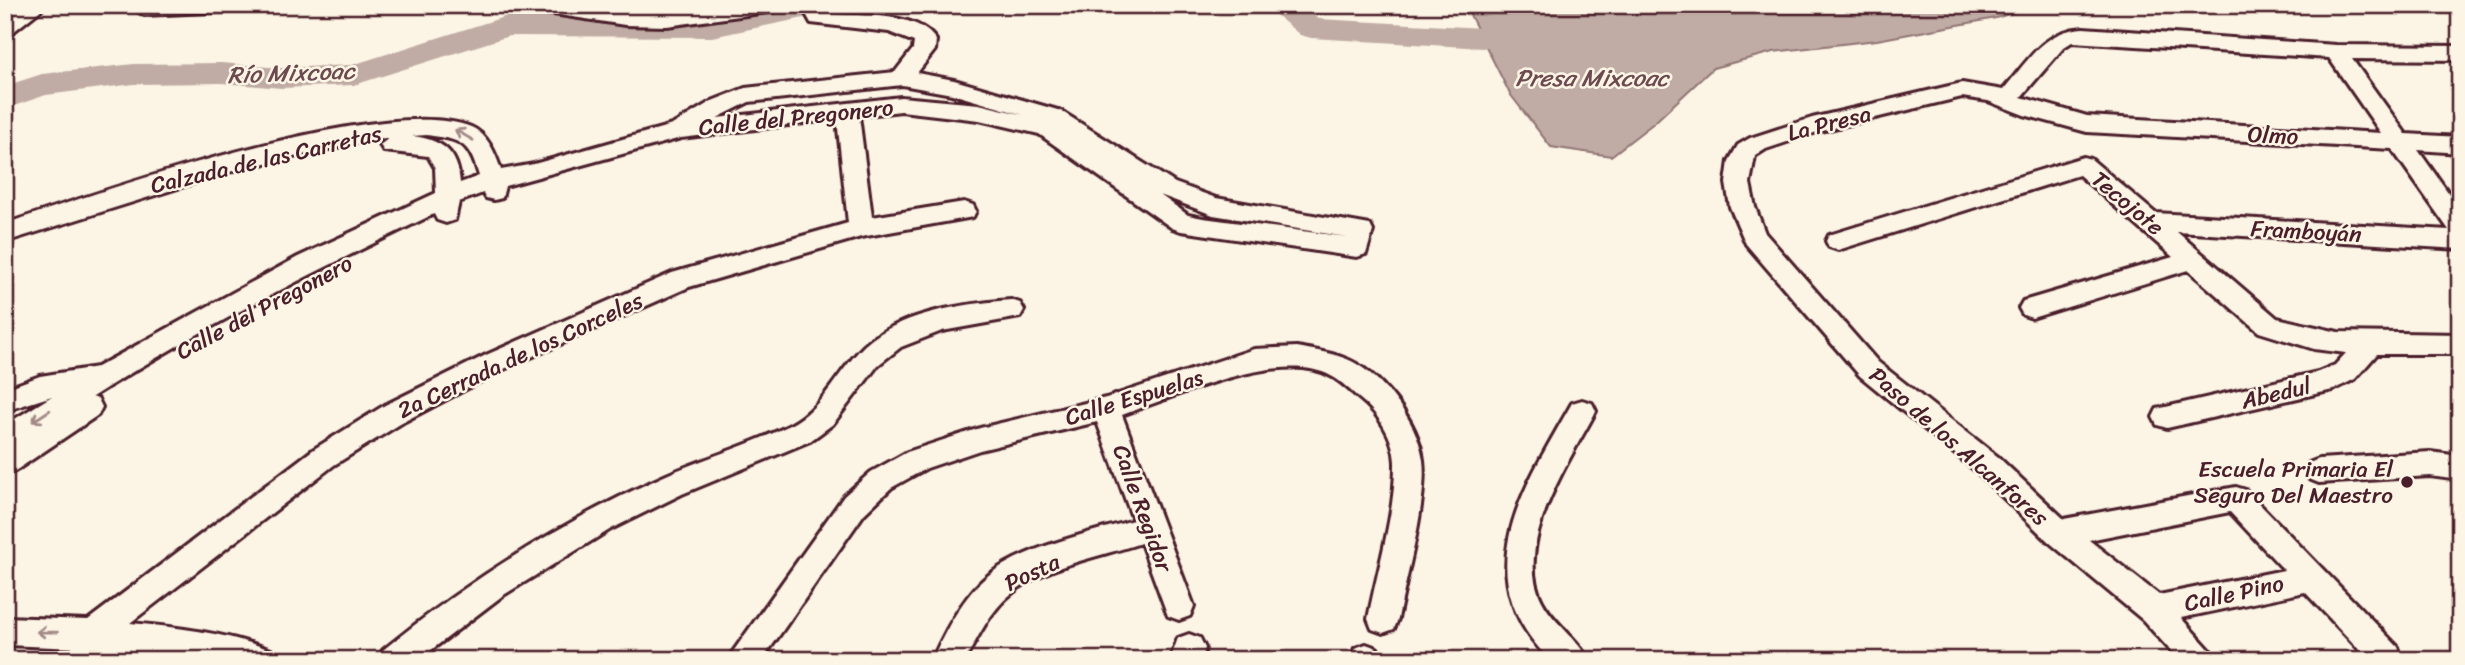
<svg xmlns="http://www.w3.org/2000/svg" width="2465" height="665" font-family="Sriracha,sans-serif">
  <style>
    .water { fill: #c0aca5; stroke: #917474; stroke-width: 2 }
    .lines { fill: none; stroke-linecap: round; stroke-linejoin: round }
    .river { fill: #c0aca5; fill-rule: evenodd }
    .minor-casing { stroke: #4a1f2b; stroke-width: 6 }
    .minor { fill: #fcf5e5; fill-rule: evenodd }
    .oneway { stroke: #a38a88 }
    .poi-dot { fill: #4a1f2b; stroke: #fcf5e5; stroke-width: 2.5 }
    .labels { text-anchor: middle; stroke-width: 5; stroke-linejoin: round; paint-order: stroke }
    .street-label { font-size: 23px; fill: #4a1f2b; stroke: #fcf5e5 }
    .poi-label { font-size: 23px; fill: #4a1f2b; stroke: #fcf5e5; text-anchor: end }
    .water-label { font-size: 24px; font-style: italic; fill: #6d4950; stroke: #fcf5e5 }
  </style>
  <rect width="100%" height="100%" fill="#fcf5e5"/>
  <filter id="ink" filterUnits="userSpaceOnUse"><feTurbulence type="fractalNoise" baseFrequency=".0143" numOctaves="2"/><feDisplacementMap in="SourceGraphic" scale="14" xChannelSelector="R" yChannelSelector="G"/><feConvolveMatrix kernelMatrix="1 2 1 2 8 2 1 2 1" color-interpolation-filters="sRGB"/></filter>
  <g filter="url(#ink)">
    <path class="water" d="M1465 5H2038L1996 18 1877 40 1773 52 1713 68 1655 122 1611 156 1551 147 1510 94Z"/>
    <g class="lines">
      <path class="river" d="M774 5H838L834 12 823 14 712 37 509 36 354 85 281 88 221 83 134 84 46 95 5 109V86L42 74 134 64 221 63 281 68 352 65 507 16 712 17Z
        M1264 5H1300L1319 19 1483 28 1494 31 1499 38 1494 45 1483 48 1311 38 1300 35Z"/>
      <defs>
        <path id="minor" d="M23 5H47L13 32 5 34V17Z
          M128 5H240L230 11 144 15Z
          M544 5 667 12 724 5H786L776 11 667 26 625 25 553 14 546 13Z
          M801 5H822L826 13C858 18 915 9 936 40L935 50 917 73 954 80 1061 111 1175 183 1216 198 1370 225 1373 231 1366 254 1357 257 1181 231 1172 228 1039 134 979 120 901 111 859 116 872 217 964 202 973 205 976 211 973 217 861 237 689 287 504 369 405 421 334 465 130 623C177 627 227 633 271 650L276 660H194L101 649 5 645V617L88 620 314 449 385 405 486 355 672 273 848 223 837 119 681 138 505 186 502 198 494 200 486 198 483 193 459 202 455 220 446 223 437 220 434 214C317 270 201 328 92 397L98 399 102 407 98 415 15 471 5 475V425L52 396 5 411V389L40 376 97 367 298 257 436 193 435 168 428 156 384 151 380 145 389 138 374 139 239 169 5 242V224C99 192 385 92 471 127 488 134 496 155 501 170L534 164 672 125 712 101 745 88 895 72 913 49 914 42 889 32 811 23ZM902 85 952 94 1024 115 979 104 901 97 717 118 749 102ZM427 135C461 140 469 141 479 176L460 183C458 151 442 140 412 136ZM1160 195 1213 215 1347 237 1203 218 1188 215Z
          M2083 28 2336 45 2460 46V60L2352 59 2406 134 2460 137V153L2418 150 2460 209V249L2177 232 2277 318 2338 332 2460 334V354H2377L2355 379 2333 390 2167 428 2157 425 2153 417 2157 409 2318 372 2335 365 2346 353 2314 349 2259 332 2188 270 2032 318 2023 315 2019 308 2023 301 2173 257 2079 175 1838 250 1829 247 1826 241 1829 235 2083 157 2091 159 2155 213 2449 230 2392 149 2087 132 2024 115 1988 101 1962 97 1817 132 1766 149 1755 156 1750 183 1755 207 1765 233 1878 362 1997 456 2064 519 2236 487 2246 490 2398 647 2402 660H2369L2305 592 2181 618 2210 650 2215 660H2179L2143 620 2049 542 1977 472 1860 376 1746 244 1730 207 1726 183 1729 161 1738 145 1750 138 1812 118 1962 83 2003 90C2028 61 2043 31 2083 28ZM2072 42 2329 58 2381 133 2087 116 2021 97 2064 47ZM2230 512 2284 570 2159 595 2089 540Z
          M1011 300 1020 303 1024 310 1020 317 942 331 901 347 878 365 833 424 810 441 682 494 611 529 502 596 418 660H378L383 650C468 581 561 522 662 477 704 458 749 446 790 425 821 409 835 377 858 352 893 313 961 304 1011 300Z
          M1297 347C1312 350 1329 352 1344 358 1380 371 1419 422 1423 460 1428 499 1406 578 1398 619L1394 629 1383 633 1372 629 1368 619C1377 571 1396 511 1395 462 1394 438 1379 414 1360 399 1351 391 1341 381 1331 376 1280 348 1174 397 1122 415L1194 606 1190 616 1179 620 1168 616 1141 543C1100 557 1045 565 1011 594 990 611 978 637 965 660H932C945 631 964 594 990 574 1025 547 1090 533 1133 520L1097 422 980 450 927 468 891 488 864 514 762 660H727L844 496 871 472 907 452 980 428 1106 398 1254 349Z
          M1582 400 1592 403 1596 411C1570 460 1512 545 1542 601 1554 624 1577 637 1588 660H1550C1464 574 1523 490 1572 403Z
          M2430 452 2460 456V480L2430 476 2319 483 2309 479 2305 471 2309 463 2319 459Z
          M1189 634 1200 638 1205 648 1202 660H1170L1178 638Z
          M1366 644 1377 648 1382 660H1350L1355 648Z"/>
      </defs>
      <use href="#minor" class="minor-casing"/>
      <use href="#minor" class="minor"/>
    </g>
    <defs><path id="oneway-shaft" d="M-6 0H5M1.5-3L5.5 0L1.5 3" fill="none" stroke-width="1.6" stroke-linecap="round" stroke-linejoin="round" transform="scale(1.75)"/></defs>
    <g class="oneway">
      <use href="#oneway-shaft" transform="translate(464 135) rotate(-150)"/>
      <use href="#oneway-shaft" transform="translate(41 416) rotate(147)"/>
      <use href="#oneway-shaft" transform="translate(47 632) rotate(-179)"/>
    </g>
  </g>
  <circle class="poi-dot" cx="2407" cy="482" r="7"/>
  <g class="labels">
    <g class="street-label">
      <text transform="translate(796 117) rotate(-6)" y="8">Calle del Pregonero</text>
      <text transform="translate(1829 123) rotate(-14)" y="8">La Presa</text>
      <text transform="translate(2273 135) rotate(3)" y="8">Olmo</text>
      <text transform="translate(266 159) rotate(-13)" y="8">Calzada de las Carretas</text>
      <text transform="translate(2128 203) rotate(40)" y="8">Tecojote</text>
      <text transform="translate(2306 231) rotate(3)" y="8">Framboyán</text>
      <text transform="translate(264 307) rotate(-28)" y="8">Calle del Pregonero</text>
      <text transform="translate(520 355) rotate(-25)" y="8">2a Cerrada de los Corceles</text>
      <text transform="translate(2276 393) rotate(-13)" y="8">Abedul</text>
      <text transform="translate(1134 397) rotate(-17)" y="8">Calle Espuelas</text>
      <text transform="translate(1959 446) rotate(41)" y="8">Paso de los Alcanfores</text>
      <text transform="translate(1143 508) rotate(70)" y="8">Calle Regidor</text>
      <text transform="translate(1032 572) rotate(-25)" y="8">Posta</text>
      <text transform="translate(2234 593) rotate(-12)" y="8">Calle Pino</text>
    </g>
    <g class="poi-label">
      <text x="2393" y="477">Escuela Primaria El<tspan x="2393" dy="26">Seguro Del Maestro</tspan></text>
    </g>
    <g class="water-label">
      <text transform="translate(291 73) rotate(-2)" y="8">Río Mixcoac</text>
      <text x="1592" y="86">Presa Mixcoac</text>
    </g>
  </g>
  <rect width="2465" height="665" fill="none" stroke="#fcf5e5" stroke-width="28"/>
  <rect x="14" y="14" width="2437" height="637" fill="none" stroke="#4a1f2b" stroke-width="2.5" filter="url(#ink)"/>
</svg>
